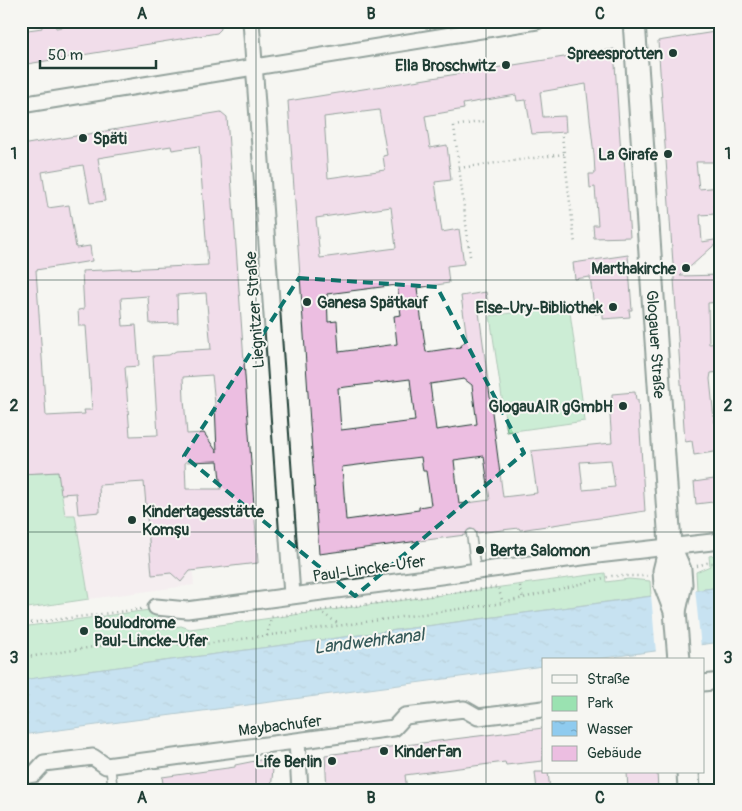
<svg xmlns="http://www.w3.org/2000/svg" width="742" height="811" font-family="Pangolin,sans-serif">
  <style>
    .built { fill: #f3e5ed }
    .park { fill: #9ae2b1; stroke: #5c9072 }
    .water { fill: url(#water-ripples); stroke: #6292a4 }
    .pier { fill: #f6f6f2 }
    .building { fill: #ecbee1; stroke: #1f3d34; fill-rule: evenodd }
    .lines { fill: none; stroke-linecap: round; stroke-linejoin: round }
    .lane-casing { stroke: #1f3d34; stroke-width: 11 }
    .street-casing { stroke: #1f3d34; stroke-width: 19 }
    .secondary-casing { stroke: #1f3d34; stroke-width: 25 }
    .path { stroke: #1f3d34; stroke-width: 2.5; stroke-dasharray: 1 4; stroke-linecap: butt }
    .lane { stroke: #f6f6f2; stroke-width: 8 }
    .street { stroke: #f6f6f2; stroke-width: 15 }
    .secondary { stroke: #f6f6f2; stroke-width: 21 }
    .marked { fill: none; stroke: #0f766e; stroke-width: 4; stroke-dasharray: 10 6; stroke-linejoin: round }
    .grid { fill: none; stroke: #1f3d34; stroke-width: 1; stroke-opacity: 0.55 }
    .poi-dot { fill: #1f3d34; stroke: #f6f6f2; stroke-width: 2 }
    .labels { text-anchor: middle; stroke-width: 4; stroke-linejoin: round; paint-order: stroke }
    .poi-label { font-size: 16px; font-weight: bold; fill: #1f3d34; stroke: #f6f6f2; text-anchor: end }
    .street-label { font-size: 16px; fill: #1f3d34; stroke: #f6f6f2 }
    .water-label { font-size: 18px; font-style: italic; fill: #355959; stroke: #f6f6f2 }
    .neatline { fill: none; stroke: #1f3d34; stroke-width: 2 }
    .grid-label { font-size: 16px; text-anchor: middle; font-weight: bold; fill: #1f3d34 }
  </style>
  <defs>
    <pattern id="water-ripples" width="26" height="14" patternUnits="userSpaceOnUse" patternTransform="scale(1.25)"><rect width="26" height="14" fill="#8fcbef"/><path d="M2 4q2-2 4 0t4 0M15 11q2-2 4 0t4 0" fill="none" stroke="#74a6c2"/></pattern>
  </defs>
  <rect width="100%" height="100%" fill="#f6f6f2"/>
  <filter id="ink" filterUnits="userSpaceOnUse"><feTurbulence type="fractalNoise" baseFrequency=".02" numOctaves="2"/><feDisplacementMap in="SourceGraphic" scale="10" xChannelSelector="R" yChannelSelector="G"/><feConvolveMatrix kernelMatrix="1 2 1 2 8 2 1 2 1" color-interpolation-filters="sRGB"/></filter>
  <g filter="url(#ink)">
    <path class="built" d="M183 447 186 479 175 480 192 562 194 585 89 599 75 515 65 516 61 494Z"/>
    <path class="park" d="M569 305 585 421 507 432 490 316Z
      M58 472 65 515H75L89 599 21 609V474Z
      M721 554V587L697 590 696 572 710 566 709 556Z
      M605 573 606 582 629 579 650 581 651 596 21 680V627L157 609 159 629 181 626 190 629Z"/>
    <path class="water" d="M721 587V642L589 660H543V666L21 735V680Z"/>
    <path class="pier" d="M695 588 701 648 656 653 651 594Z"/>
    <path class="building" d="M41 21H54L56 28 90 22 91 27 107 24 115 26 133 24V26L171 21H220L221 29 217 33 21 65V31L42 28Z
      M721 31V162H696L699 189 721 187V201L714 202 715 214 700 215 702 242 721 239 680 276 721 275V302L708 303 709 344 721 343V372L711 373 710 379 714 418 715 423 721 422V451L694 455 692 441 685 442 658 41Z
      M614 49 621 154V157H624L630 237 594 238 593 225H598L595 187 590 188 589 174H595L594 155 586 84 540 92 543 117 565 116 566 132 532 134 526 100 517 101 516 95 463 104 464 109 425 116 430 148 447 145 451 180 435 182 442 232 459 229 464 264 447 266 449 283 417 288 426 352 460 347 467 339 461 296 486 292 489 311 479 312 503 497 537 493 531 451 612 443 609 402 612 401V394L635 392 636 400H638L645 511 520 530 519 528 477 533 470 529 465 535 319 554 288 101ZM379 110 387 155 383 156 385 170 328 178 324 117ZM391 207 396 248 320 258 316 218ZM397 285 401 315 394 316 397 344 339 352 337 321 328 322 327 294ZM410 379 415 421 341 430 338 388ZM464 379 472 385 477 424 436 430 430 384ZM484 456 490 500 459 504 454 460ZM421 457 423 471H426L431 505 419 507V510L346 520 342 467ZM611 460 615 487 583 490 580 462Z
      M221 112 227 117 258 563 190 571 181 582 171 573 152 575 144 482 99 485 100 512 78 514 76 493 61 494 58 472 21 474V145ZM171 146 172 150 199 146 208 265 82 271 84 309 78 310 79 326H86L92 410H84L85 414 46 416 36 270 92 261 90 246 76 248 69 205 48 208 42 172 83 165 90 203 105 201 98 158ZM206 293 211 349 176 351 169 355 153 356 158 435 130 436 125 367 139 366 136 325 123 326 121 298 148 296 150 324 178 323 177 295ZM212 375 215 404 217 452 204 433 187 434 184 400 183 377ZM218 461 221 489H186L185 462Z
      M628 255 632 310H629L630 317 603 319V312L595 314 590 277 575 279 573 263Z
      M721 478V501L696 504 694 482Z
      M543 728V761L506 765 505 762 405 775 407 790H327L325 755Z
      M260 760 267 761 273 769 271 790H164L162 777 235 767V765Z
      M535 772H548L550 790H537Z
      M627 772H657L658 790H628Z"/>
    <g class="lines">
      <defs>
        <path id="lane" d="M471 534 476 571
          M110 765 113 790"/>
        <path id="street" d="M251 21 292 595
          M21 105 537 21
          M156 607 187 610 597 555 721 541
          M703 683 721 681
          M297 741 300 790
          M21 776 34 774 44 763 93 757 106 766 394 728 405 716 464 709 478 717 543 709"/>
        <g id="secondary">
          <path id="s1" d="M634 21 669 529 670 547 680 570 681 584 675 611"/>
          <path d="M670 547 664 571 665 585 675 611 679 660"/>
          <path d="M688 772 689 790"/>
        </g>
      </defs>
      <use href="#lane" class="lane-casing"/>
      <use href="#street" class="street-casing"/>
      <use href="#secondary" class="secondary-casing"/>
      <path class="path" d="M562 136 575 244
        M459 168 564 154
        M470 256 454 126 486 121
        M697 566 707 563H721
        M520 586 523 599
        M319 611 339 624
        M21 624 142 609
        M267 636 271 617 498 587 503 603
        M21 658 160 637 183 646H191L503 603 612 576H647"/>
      <use href="#lane" class="lane"/>
      <use href="#street" class="street"/>
      <use href="#secondary" class="secondary"/>
    </g>
  </g>
  <path d="M0 0H742V811H0ZM299 278 437 287 524 453 355 596 184 456Z" fill="#f6f6f2" fill-opacity=".55" fill-rule="evenodd"/>
  <path class="marked" d="M299 278 437 287 524 453 355 596 184 456Z"/>
  <path class="grid" d="M256 21V790M486 21V790M21 280H721M21 532H721"/>
  <g class="poi-dot">
    <circle cx="673" cy="53" r="5"/>
    <circle cx="506" cy="65" r="5"/>
    <circle cx="83" cy="138" r="5"/>
    <circle cx="668" cy="154" r="5"/>
    <circle cx="686" cy="268" r="5"/>
    <circle cx="307" cy="302" r="5"/>
    <circle cx="613" cy="307" r="5"/>
    <circle cx="623" cy="406" r="5"/>
    <circle cx="132" cy="520" r="5"/>
    <circle cx="480" cy="550" r="5"/>
    <circle cx="84" cy="631" r="5"/>
    <circle cx="384" cy="751" r="5"/>
    <circle cx="332" cy="761" r="5"/>
  </g>
  <g class="labels">
    <g class="poi-label">
      <text x="663" y="59">Spreesprotten</text>
      <text x="496" y="71">Ella Broschwitz</text>
      <text x="93" y="144" text-anchor="start">Späti</text>
      <text x="658" y="160">La Girafe</text>
      <text x="676" y="274">Marthakirche</text>
      <text x="317" y="308" text-anchor="start">Ganesa Spätkauf</text>
      <text x="603" y="313">Else-Ury-Bibliothek</text>
      <text x="613" y="412">GlogauAIR gGmbH</text>
      <text x="142" y="517" text-anchor="start">Kindertagesstätte<tspan x="142" dy="18">Komşu</tspan></text>
      <text x="490" y="556" text-anchor="start">Berta Salomon</text>
      <text x="94" y="628" text-anchor="start">Boulodrome<tspan x="94" dy="18">Paul-Lincke-Ufer</tspan></text>
      <text x="394" y="757" text-anchor="start">KinderFan</text>
      <text x="322" y="767">Life Berlin</text>
    </g>
    <g class="street-label">
      <text transform="translate(254 310) rotate(-94)" y="6">Liegnitzer Straße</text>
      <text dy="6" stroke="none"><textPath href="#s1" startOffset="324">Glogauer Straße</textPath></text>
      <text transform="translate(369 568) rotate(-8)" y="6">Paul-Lincke-Ufer</text>
      <text transform="translate(280 725) rotate(-7)" y="6">Maybachufer</text>
    </g>
    <g class="water-label">
      <text transform="translate(369 641) rotate(-7)" y="6">Landwehrkanal</text>
    </g>
  </g>
  <rect width="742" height="811" fill="none" stroke="#f6f6f2" stroke-width="55"/>
  <rect x="542" y="658" width="162" height="115" fill="#f6f6f2" stroke="#a0aca6"/>
  <rect x="552" y="675" width="25" height="8" fill="#f6f6f2" stroke="#a0aca6"/>
  <text x="587" y="684" font-size="15" fill="#1f3d34">Straße</text>
  <rect x="552" y="696" width="25" height="15" fill="#9ae2b1" stroke="#a0aca6"/>
  <text x="587" y="708" font-size="15" fill="#1f3d34">Park</text>
  <rect x="552" y="721" width="25" height="15" fill="url(#water-ripples)" stroke="#a0aca6"/>
  <text x="587" y="734" font-size="15" fill="#1f3d34">Wasser</text>
  <rect x="552" y="746" width="25" height="15" fill="#ecbee1" stroke="#a0aca6"/>
  <text x="587" y="758" font-size="15" fill="#1f3d34">Gebäude</text>
  <path d="M40 60v8h116v-8" fill="none" stroke="#1f3d34" stroke-width="2.5"/>
  <text x="48" y="60" font-size="15" fill="#1f3d34" stroke="#f6f6f2" stroke-width="4" paint-order="stroke">50 m</text>
  <rect x="28" y="28" width="686" height="756" class="neatline"/>
  <g class="grid-label">
    <text x="142" y="19">A</text>
    <text x="371" y="19">B</text>
    <text x="600" y="19">C</text>
    <text x="14" y="159">1</text>
    <text x="728" y="159">1</text>
    <text x="14" y="411">2</text>
    <text x="728" y="411">2</text>
    <text x="14" y="663">3</text>
    <text x="728" y="663">3</text>
    <text x="142" y="803">A</text>
    <text x="371" y="803">B</text>
    <text x="600" y="803">C</text>
  </g>
</svg>
